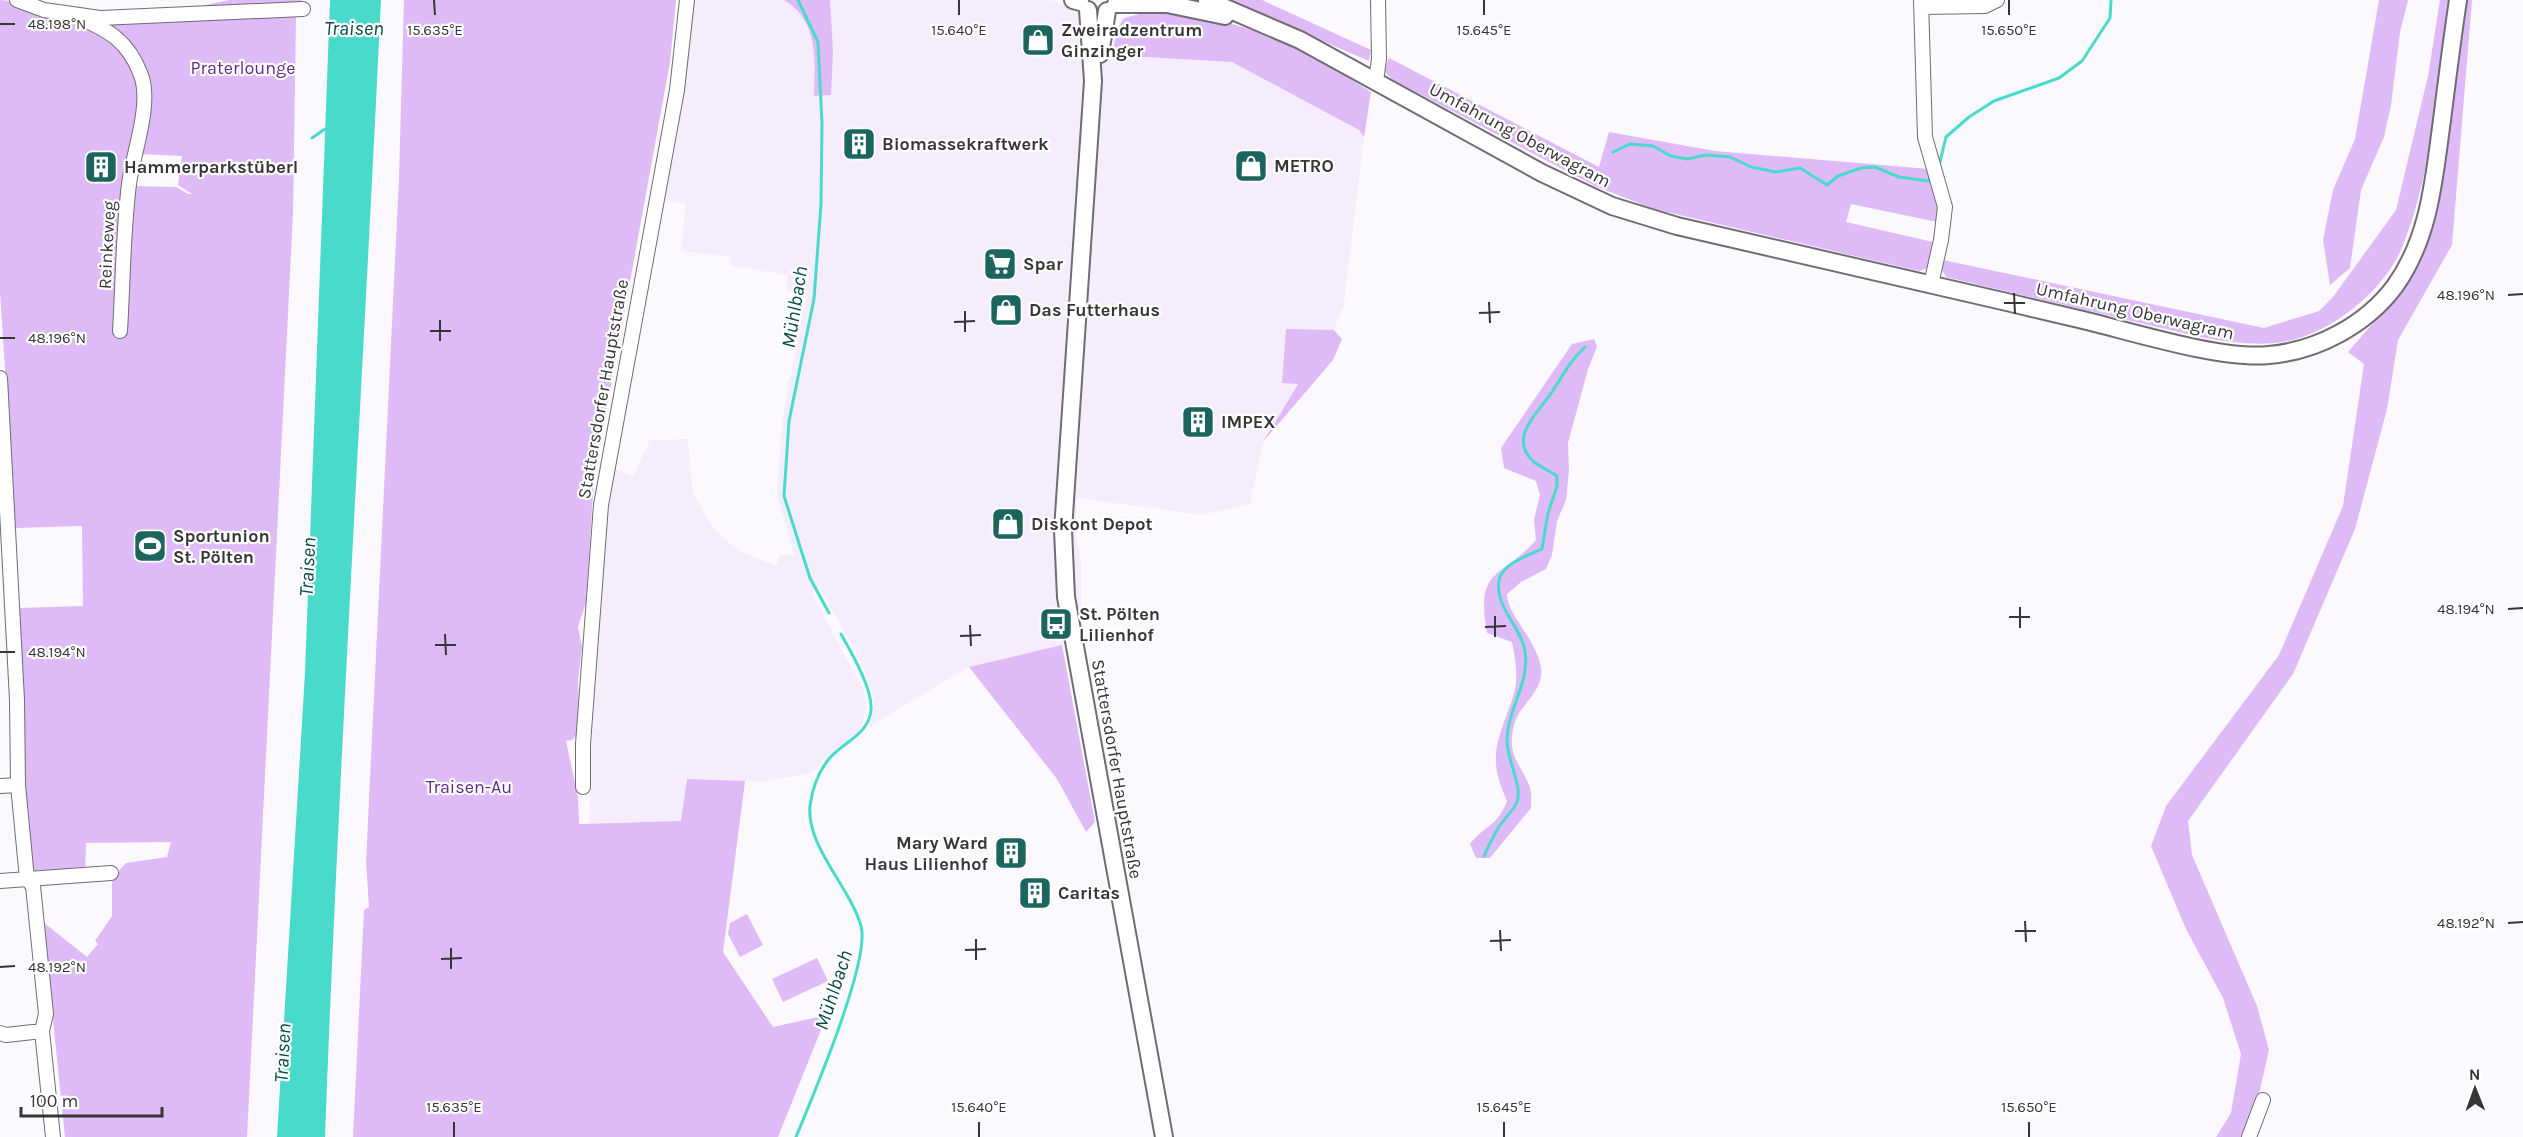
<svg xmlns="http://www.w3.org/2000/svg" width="2523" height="1137" font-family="Karla,sans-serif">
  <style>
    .built { fill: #f5edfc }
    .green { fill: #debaf7 }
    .water { fill: #48dbcc }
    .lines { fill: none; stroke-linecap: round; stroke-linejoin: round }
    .stream { stroke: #48dbcc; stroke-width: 3 }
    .minor-casing { stroke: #706c73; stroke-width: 16 }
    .major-casing { stroke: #706c73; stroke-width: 20 }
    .minor { stroke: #fff; stroke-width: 14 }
    .major { stroke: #fff; stroke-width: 16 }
    .ticks { fill: none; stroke: #363538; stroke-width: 2 }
    .labels { text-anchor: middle; stroke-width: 4.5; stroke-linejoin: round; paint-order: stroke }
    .poi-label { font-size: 18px; font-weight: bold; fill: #363538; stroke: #fff; text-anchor: start }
    .park-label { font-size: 18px; fill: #652987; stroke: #fff }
    .street-label { font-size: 18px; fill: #363538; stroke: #fff }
    .water-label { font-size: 20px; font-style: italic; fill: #084a44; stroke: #fff }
    .ticks-label { font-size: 15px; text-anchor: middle; fill: #363538; stroke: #fff; stroke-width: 4.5; stroke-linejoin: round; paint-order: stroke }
  </style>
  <rect width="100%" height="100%" fill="#fbf8fe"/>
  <path class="built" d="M691 0H1049L1074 7 1085 25 1086 53 1232 62 1359 130 1364 137 1344 304 1334 330 1286 329 1283 383H1298L1263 442 1250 504 1202 515 1077 498 1075 529 1081 561V616L1086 640 969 667 869 727 874 709 873 695 861 661 819 587 811 592 863 689 867 707 860 730 825 757 812 773 763 782 687 779 682 821 589 823 595 643 607 513 614 469 633 476 650 440 688 439 693 494 713 528 737 550 776 566 780 554 795 556 777 496 782 420 807 295 786 291 788 275 731 266V257L681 251 686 204 663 200Z"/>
  <path class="green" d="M0 0C16 0 28 10 43 14 69 21 88 21 112 38 155 71 134 138 127 182 125 197 125 212 124 227L129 228 128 266 133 186 176 187 188 194H192L178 185 182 156 139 154C148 102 156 54 103 24V21L172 19 183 22 188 19 296 14 293 213 247 1137H65L43 922 87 957 98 944 95 941 112 916V878L126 863 167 857 171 842 86 843 85 871 38 874 30 866 22 785 18 608 83 606 82 526 15 528 0 291Z
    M229 0H302L301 5 187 9Z
    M404 0H676L670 62 594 479 586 602 578 627 582 647 578 680 579 725 578 734 572 740 566 741 578 797 579 824 681 821 687 779 745 781 723 952 773 1027 827 1015 778 1137H353L364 910 369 907 366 862 399 178Z
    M784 0H830L833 51 831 95 814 96C815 60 819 21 784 0Z
    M1227 0H1262L1371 50 1369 61Z
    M2379 0H2408L2400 32 2391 105 2384 137 2361 190 2350 268 2330 285 2323 240 2333 190 2355 139Z
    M2440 0H2449C2436 81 2434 169 2403 245 2385 292 2325 339 2275 343 2228 347 2181 332 2136 322 2073 307 2009 292 1946 277L1941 268 1943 260 2264 328 2319 311 2333 297 2396 210 2428 76Z
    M2464 0H2472L2452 245 2398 340 2387 409 2355 529 2293 674 2188 821 2192 855 2257 1006 2269 1050 2258 1098 2242 1137H2216L2231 1113 2241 1054 2223 998 2186 929 2151 846 2166 806 2279 655 2343 506 2364 364 2348 352 2392 301 2420 262 2435 215Z
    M1159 9C1208 16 1255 28 1300 48 1325 60 1348 78 1371 92L1364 137 1359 130 1232 62 1112 55 1117 29 1124 18Z
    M1389 58 1599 167 1609 132 1715 151 1929 169 1937 196V222L1851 204 1846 222 1933 242 1928 268 1919 271 1654 209 1595 186 1393 80 1384 71Z
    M1286 329 1334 330 1342 339 1333 360 1263 442 1298 384 1282 383Z
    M1594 339 1597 347 1588 369 1568 443 1569 471 1566 500 1557 521 1552 555 1546 569 1521 582 1507 594C1506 613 1537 640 1541 668 1544 693 1519 704 1514 725 1507 755 1518 760 1529 785 1532 791 1531 801 1531 808L1490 858H1476L1470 844C1487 823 1497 827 1507 801 1501 787 1495 772 1496 756 1497 732 1513 705 1516 684 1517 670 1515 656 1512 642L1487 633C1475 566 1501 580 1536 540L1534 520 1540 495 1536 481 1504 468 1501 448 1572 344Z
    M1062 645 1095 822 1086 832 1057 779 969 667Z
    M747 914 763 945 740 957 728 934 730 923Z
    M817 958 828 981 783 1002 772 979Z"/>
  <path class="water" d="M330 0H381C363 379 339 758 325 1137H277L305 673Z"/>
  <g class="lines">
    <path class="stream" d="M798 0 818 42 822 124 821 204 814 299 789 421 784 496 810 578 829 613
      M312 138 325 129
      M1613 152 1630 144 1653 146 1671 156 1687 159 1706 155 1730 157 1751 167 1776 172 1800 168 1827 185 1838 176 1861 168 1875 167 1899 177 1928 181 1933 176
      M1939 166 1946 137 1969 117 1994 101 2059 78 2082 61 2110 18 2111 0
      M1484 856C1488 847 1493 837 1498 828 1504 819 1513 811 1517 802 1523 786 1506 758 1507 739 1508 708 1530 683 1525 651 1521 626 1494 607 1499 580 1502 564 1529 555 1542 549L1548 513 1557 486V476C1550 471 1540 467 1533 461 1507 437 1540 411 1552 392 1563 375 1570 361 1585 347
      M796 1137C812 1098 871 960 861 926 850 887 806 846 810 806 812 790 818 773 828 760 842 742 869 735 871 710 873 689 851 652 841 634"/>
    <defs>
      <path id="minor" d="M17 0 44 10 100 18 303 9
        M1921 0 1925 137 1945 207 1941 240 1931 284
        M1922 7 1985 6 1997 0
        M76 16C108 30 128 40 141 75 152 105 133 153 129 184 123 232 123 282 120 331
        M1376 81 1379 59 1378 0
        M0 378 17 700 18 785 27 879 33 886 46 1014 42 1031 53 1137
        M0 786 18 785
        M583 787V744L601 505 677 90 687 0
        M0 881 111 873
        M0 1033 6 1035 42 1031
        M2249 1137 2263 1100"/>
      <path id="major" d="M1073 0 1080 2
        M1207 0 1300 40 1542 173 1612 206 1677 226C1813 257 1948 288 2083 320 2133 332 2221 360 2269 355 2317 351 2366 325 2395 286 2430 237 2434 178 2442 120 2447 80 2452 40 2458 0
        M1116 4H1167L1225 16
        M1088 10 1093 81 1063 530 1066 597 1164 1137
        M1100 54 1107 11"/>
    </defs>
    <use href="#minor" class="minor-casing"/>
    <use href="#major" class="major-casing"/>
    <use href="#minor" class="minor"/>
    <use href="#major" class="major"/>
  </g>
  <path class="ticks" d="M434 0 435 15M959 0V15M1484 0V15M2009 0V15M0 24H15M2014 293 2015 314M2508 295 2523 294M1489 302 1490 323M2004 303H2025M965 311V332M1479 313 1500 312M440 320V341M954 322 975 321M430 331H451M0 338H15M2020 607V628M2508 609 2523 608M1495 616V637M2009 617H2030M970 625 971 646M1485 627 1506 626M445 634 446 655M960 636 981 635M435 645H456M0 652H15M2025 921 2026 942M2508 923 2523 922M1500 930 1501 951M2015 931H2036M976 939V960M1490 941 1511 940M451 948V969M965 950 986 949M441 959 462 958M0 967 15 966M454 1122V1137M979 1122V1137M1504 1122V1137M2029 1122V1137"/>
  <defs>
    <symbol id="shop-square" viewBox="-11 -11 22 22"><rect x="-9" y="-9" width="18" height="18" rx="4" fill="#1b655e" stroke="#fff"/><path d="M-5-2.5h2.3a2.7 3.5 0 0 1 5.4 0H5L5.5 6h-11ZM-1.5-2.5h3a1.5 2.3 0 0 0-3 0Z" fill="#fff"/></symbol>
    <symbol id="building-square" viewBox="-11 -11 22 22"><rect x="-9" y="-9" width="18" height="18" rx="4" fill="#1b655e" stroke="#fff"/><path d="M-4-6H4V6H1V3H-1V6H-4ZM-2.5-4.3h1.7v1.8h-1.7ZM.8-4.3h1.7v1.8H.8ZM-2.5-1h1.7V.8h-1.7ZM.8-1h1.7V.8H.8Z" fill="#fff"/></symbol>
    <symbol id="supermarket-square" viewBox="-11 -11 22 22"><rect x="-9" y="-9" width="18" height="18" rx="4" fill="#1b655e" stroke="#fff"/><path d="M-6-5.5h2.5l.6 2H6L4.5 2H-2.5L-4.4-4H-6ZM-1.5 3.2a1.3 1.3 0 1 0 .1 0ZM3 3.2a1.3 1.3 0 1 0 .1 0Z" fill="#fff"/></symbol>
    <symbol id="stadium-square" viewBox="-11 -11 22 22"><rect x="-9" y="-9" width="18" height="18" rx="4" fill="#1b655e" stroke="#fff"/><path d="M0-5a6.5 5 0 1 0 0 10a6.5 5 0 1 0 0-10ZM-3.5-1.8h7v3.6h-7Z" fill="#fff"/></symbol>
    <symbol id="bus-square" viewBox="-11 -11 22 22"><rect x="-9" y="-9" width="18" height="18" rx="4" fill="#1b655e" stroke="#fff"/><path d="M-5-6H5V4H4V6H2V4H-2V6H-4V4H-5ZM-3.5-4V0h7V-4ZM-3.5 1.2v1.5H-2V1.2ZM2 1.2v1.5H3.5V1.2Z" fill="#fff"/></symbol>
  </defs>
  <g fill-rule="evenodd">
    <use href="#shop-square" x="1019" y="21" width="38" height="38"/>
    <use href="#building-square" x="840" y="125" width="38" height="38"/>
    <use href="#shop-square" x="1232" y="147" width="38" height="38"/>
    <use href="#building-square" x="82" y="148" width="38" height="38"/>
    <use href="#supermarket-square" x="981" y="245" width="38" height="38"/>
    <use href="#shop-square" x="987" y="291" width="38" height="38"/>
    <use href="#building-square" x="1179" y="403" width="38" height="38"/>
    <use href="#shop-square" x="989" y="505" width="38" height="38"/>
    <use href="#stadium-square" x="131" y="527" width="38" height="38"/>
    <use href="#bus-square" x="1037" y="605" width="38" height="38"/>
    <use href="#building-square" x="992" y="834" width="38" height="38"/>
    <use href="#building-square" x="1016" y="874" width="38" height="38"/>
  </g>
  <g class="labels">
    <g class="poi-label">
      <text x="1061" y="36">Zweiradzentrum<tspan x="1061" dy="21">Ginzinger</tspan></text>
      <text x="882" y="150">Biomassekraftwerk</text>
      <text x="1274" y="172">METRO</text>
      <text x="124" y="173">Hammerparkstüberl</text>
      <text x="1023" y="270">Spar</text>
      <text x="1029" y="316">Das Futterhaus</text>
      <text x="1221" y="428">IMPEX</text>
      <text x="1031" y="530">Diskont Depot</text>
      <text x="173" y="542">Sportunion<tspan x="173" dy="21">St. Pölten</tspan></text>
      <text x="1079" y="620">St. Pölten<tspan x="1079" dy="21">Lilienhof</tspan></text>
      <text x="988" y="849" text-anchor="end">Mary Ward<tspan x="988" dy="21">Haus Lilienhof</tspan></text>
      <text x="1058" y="899">Caritas</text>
    </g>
    <g class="park-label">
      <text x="243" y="74">Praterlounge</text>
      <text x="469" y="793">Traisen-Au</text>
    </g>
    <g class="street-label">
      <text transform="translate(1520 135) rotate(28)" y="6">Umfahrung Oberwagram</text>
      <text transform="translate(107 245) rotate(-87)" y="6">Reinkeweg</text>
      <text transform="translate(2135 311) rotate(13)" y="6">Umfahrung Oberwagram</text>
      <text transform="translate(603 389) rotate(-80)" y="6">Stattersdorfer Hauptstraße</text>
      <text transform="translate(1117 769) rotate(80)" y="6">Stattersdorfer Hauptstraße</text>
    </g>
    <g class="water-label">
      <text x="354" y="35">Traisen</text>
      <text transform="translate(794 307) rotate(-81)" y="7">Mühlbach</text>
      <text transform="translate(307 567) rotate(-87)" y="7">Traisen</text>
      <text transform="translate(833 990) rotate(-72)" y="7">Mühlbach</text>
      <text transform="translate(282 1053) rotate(-87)" y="7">Traisen</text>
    </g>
  </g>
  <g class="ticks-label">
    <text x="57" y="29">48.198°N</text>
    <text x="435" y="35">15.635°E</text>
    <text x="959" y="35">15.640°E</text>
    <text x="1484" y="35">15.645°E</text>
    <text x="2009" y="35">15.650°E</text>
    <text x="2466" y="300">48.196°N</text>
    <text x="57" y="343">48.196°N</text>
    <text x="2466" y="614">48.194°N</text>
    <text x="57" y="657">48.194°N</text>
    <text x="2466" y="928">48.192°N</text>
    <text x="57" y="972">48.192°N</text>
    <text x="454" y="1112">15.635°E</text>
    <text x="979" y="1112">15.640°E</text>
    <text x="1504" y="1112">15.645°E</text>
    <text x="2029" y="1112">15.650°E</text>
  </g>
  <g transform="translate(2475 1089) rotate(359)" stroke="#ffffff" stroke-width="4.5" paint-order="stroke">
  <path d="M0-4.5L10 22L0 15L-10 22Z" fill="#363538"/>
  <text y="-9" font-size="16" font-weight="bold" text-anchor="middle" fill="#363538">N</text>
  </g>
  <path d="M21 1107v9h141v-9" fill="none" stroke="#363538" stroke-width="3"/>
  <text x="30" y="1107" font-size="18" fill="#363538" stroke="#ffffff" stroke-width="4.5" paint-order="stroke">100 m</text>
</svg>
